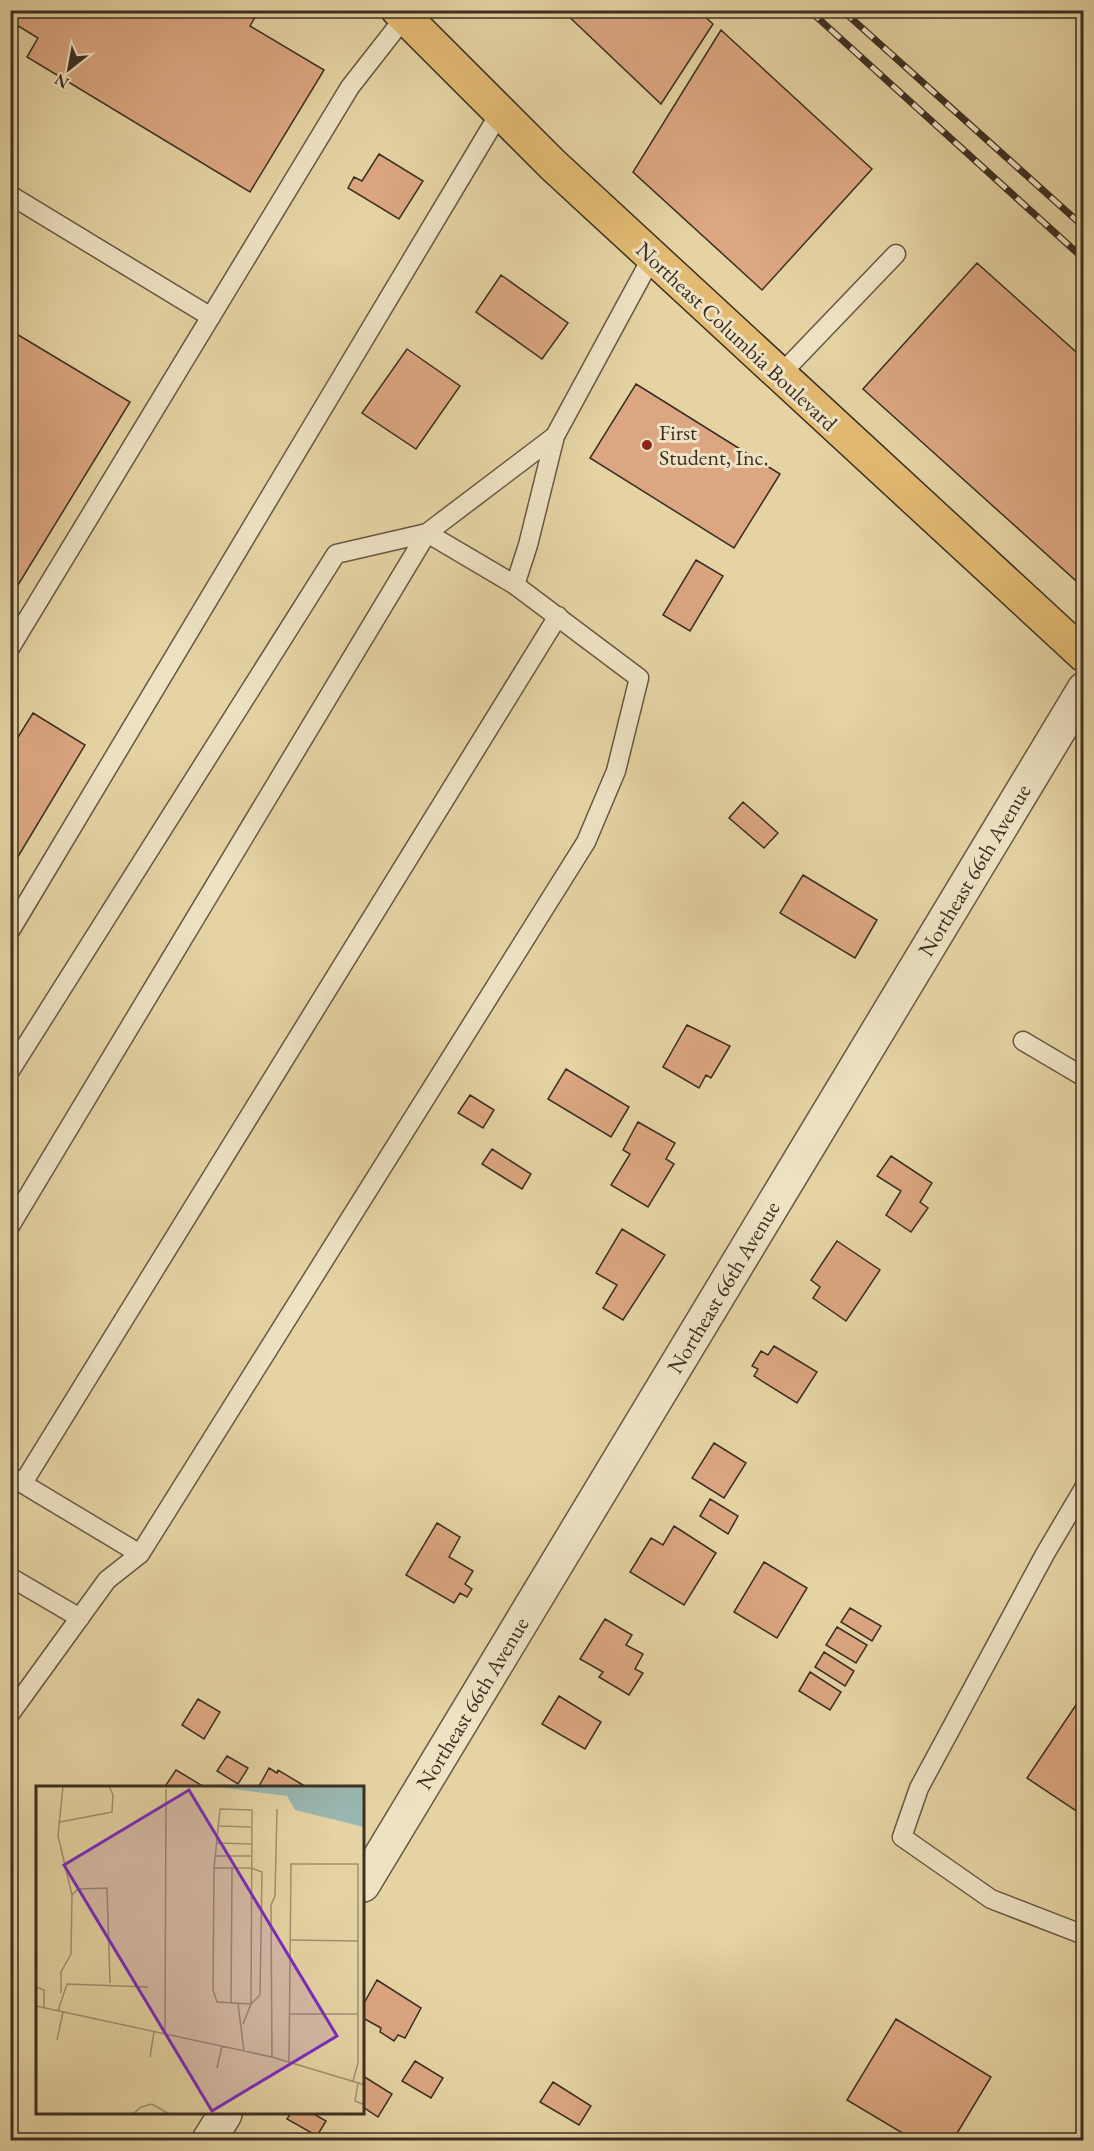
<svg xmlns="http://www.w3.org/2000/svg" width="1094" height="2151" font-family="'EB Garamond',serif">
  <style>
    .building { fill: #dba681; stroke: #3c2f23; stroke-width: 1.5 }
    .lines { fill: none; stroke-linecap: round; stroke-linejoin: round }
    .lane-casing { stroke: #665843; stroke-width: 21 }
    .street-casing { stroke: #665843; stroke-width: 36 }
    .primary-casing { stroke: #3c2f23; stroke-width: 36 }
    .lane { stroke: #eee2c3; stroke-width: 18 }
    .street { stroke: #eee2c3; stroke-width: 33 }
    .primary { stroke: #e2ba72; stroke-width: 33 }
    .rail-casing { stroke: #3c2f23; stroke-width: 7 }
    .rail { stroke: #eee2c3; stroke-width: 4.5; stroke-dasharray: 14; stroke-linecap: butt }
    .poi-dot { fill: #8f2418; stroke: #eee2c3; stroke-width: 2 }
    .labels { text-anchor: middle; stroke-width: 6; stroke-linejoin: round; paint-order: stroke }
    .street-label { font-size: 22px; fill: #3c2f23; stroke: #eee2c3 }
    .poi-label { font-size: 22px; fill: #3c2f23; stroke: #eee2c3; text-anchor: start }
    .inset-road { fill: none; stroke: #a19170; stroke-width: 1.5 }
    .view { fill: #7b2cbf; fill-opacity: 0.15; stroke: #7b2cbf; stroke-width: 3 }
    .inset-edge { fill: none; stroke: #3c2f23; stroke-width: 3 }
  </style>
  <rect width="100%" height="100%" fill="#e5d3a3"/>
  <filter id="stains"><feTurbulence type="fractalNoise" baseFrequency=".00333" numOctaves="4"/><feColorMatrix values="0 0 0 0 .2 0 0 0 0 .09 0 0 0 0 .02 0 0 0 .5 -.17"/></filter>
  <radialGradient id="worn" r=".72"><stop offset=".6" stop-color="#630" stop-opacity="0"/><stop offset="1" stop-color="#630" stop-opacity=".3"/></radialGradient>
  <path class="building" d="M10 10H255L258 12 250 26 324 70 250 192 27 57 38 38 10 21Z
    M562 10H698L713 24 661 104Z
    M721 30 872 169 762 290 633 172Z
    M379 154 423 181 399 219 348 188 354 177 362 181Z
    M977 263 1084 359V588L863 389Z
    M501 275 568 323 542 359 476 312Z
    M10 330 130 402 10 598Z
    M407 349 460 386 416 449 362 413Z
    M636 384 780 474 734 548 590 458Z
    M696 560 723 576 690 631 663 615Z
    M33 713 85 745 10 870V750Z
    M743 802 778 833 764 848 729 818Z
    M803 875 877 920 855 958 780 913Z
    M687 1025 730 1046 711 1078 706 1075 699 1088 663 1067Z
    M566 1069 629 1107 611 1137 548 1099Z
    M470 1095 494 1110 483 1128 458 1113Z
    M638 1122 675 1143 666 1159 674 1164 648 1207 611 1185 630 1154 623 1150Z
    M492 1149 531 1174 522 1189 482 1164Z
    M891 1156 932 1183 920 1202 928 1208 911 1232 886 1215 901 1191 877 1176Z
    M622 1229 665 1255 623 1320 603 1308 617 1285 596 1273Z
    M837 1241 880 1270 846 1321 813 1298 820 1287 811 1280Z
    M774 1346 817 1372 797 1403 754 1376 758 1369 752 1366 761 1351 768 1355Z
    M714 1443 746 1463 724 1498 692 1478Z
    M710 1499 738 1516 728 1534 700 1516Z
    M437 1523 460 1537 449 1557 473 1571 465 1584 472 1589 467 1597 460 1593 454 1603 406 1575Z
    M674 1526 716 1553 684 1605 630 1572 651 1538 663 1545Z
    M764 1562 807 1588 777 1638 734 1612Z
    M850 1608 881 1626 872 1641 841 1622Z
    M605 1619 632 1635 626 1645 643 1654 635 1669 643 1673 629 1695 599 1677 603 1672 580 1659Z
    M837 1627 867 1645 856 1663 826 1645Z
    M824 1652 854 1671 845 1686 815 1667Z
    M810 1672 841 1692 830 1710 799 1691Z
    M1084 1693V1816L1027 1778Z
    M559 1696 601 1722 585 1749 542 1724Z
    M198 1699 220 1712 204 1739 182 1725Z
    M227 1756 248 1768 238 1784 217 1771Z
    M269 1768 277 1773 278 1770 308 1788H258Z
    M176 1770 206 1788H164Z
    M377 1980 421 2008 405 2038 398 2035 394 2041 380 2032 381 2028 363 2018V2005Z
    M896 2019 991 2077 953 2140H914L847 2100Z
    M415 2061 443 2078 431 2098 402 2081Z
    M363 2076 392 2094 378 2117 363 2107Z
    M553 2082 591 2106 579 2125 540 2102Z
    M290 2114H314L326 2121 317 2136 287 2119Z"/>
  <g class="lines">
    <defs>
      <path id="lane" d="M10 195 211 317
        M780 375 896 254
        M515 585 528 545 555 436 652 257
        M10 648 350 87 404 18
        M10 931 499 114
        M1023 1041 1084 1077
        M10 1071 336 554 427 533 555 436
        M10 1226 427 533 515 585 639 678 616 771 586 842 140 1554 107 1580 10 1714
        M10 1476 140 1554
        M23 1483 558 616
        M1084 1488 1045 1554 919 1788 902 1837 991 1899 1084 1935
        M10 1577 80 1618"/>
      <path id="street" d="M363 1885 1084 689
        M209 2140 225 2114"/>
      <path id="primary" d="M398 10 553 165 1084 655"/>
    </defs>
    <use href="#lane" class="lane-casing"/>
    <use href="#street" class="street-casing"/>
    <use href="#primary" class="primary-casing"/>
    <use href="#lane" class="lane"/>
    <use href="#street" class="street"/>
    <use href="#primary" class="primary"/>
    <defs>
      <path id="rail" d="M809 10 1084 259
        M842 10 1084 227"/>
    </defs>
    <use href="#rail" class="rail-casing"/>
    <use href="#rail" class="rail"/>
  </g>
  <circle class="poi-dot" cx="647" cy="445" r="6"/>
  <g class="labels">
    <g class="street-label">
      <text transform="translate(737 336) rotate(43)" y="8">Northeast Columbia Boulevard</text>
      <text transform="translate(974 870) rotate(-59)" y="8">Northeast 66th Avenue</text>
      <text transform="translate(723 1287) rotate(-59)" y="8">Northeast 66th Avenue</text>
      <text transform="translate(472 1703) rotate(-59)" y="8">Northeast 66th Avenue</text>
    </g>
    <g class="poi-label">
      <text x="659" y="440">First<tspan x="659" dy="25">Student, Inc.</tspan></text>
    </g>
  </g>
  <g transform="translate(36 1786)">
    <rect width="328" height="328" fill="#e5d3a3"/>
    <path d="M174 0H328V41L259 24 251 10Z" fill="#99b6b0"/>
    <path class="inset-road" d="M27 0 22 50 36 109M184 23 216 24 215 218 181 216 177 204 178 82ZM24 36 76 26 77 9 73 0M183 40 215 41M181 57 215 58M180 70H215M178 82H215L226 86 224 209 215 218 207 238M0 117V138M255 154 322 155M0 201 8 204V222M25 207V186L35 168 36 109 42 103 71 102 74 197M195 218 196 82M202 218 208 265M0 220 236 271 329 299M22 225 31 198 112 201M255 228H322M129 249 130 3M21 254 27 226M114 271 118 246M236 271 235 119 239 110 241 23M253 275 255 78H322V277L317 295M181 282 186 260M322 297 319 315 329 319M97 328 105 321 116 318 133 328"/>
    <path class="view" d="M153 4 301 250 176 325 28 79Z"/>
    <rect width="328" height="328" class="inset-edge"/>
  </g>
  <rect width="1094" height="2151" fill="none" stroke="#e5d3a3" stroke-width="36"/>
  <rect x="12" y="12" width="1070" height="2127" fill="none" stroke="#3c2f23" stroke-width="3"/>
  <rect x="18" y="18" width="1058" height="2115" fill="none" stroke="#3c2f23" stroke-width="1.5"/>
  <g transform="translate(69 69) rotate(211)" stroke="#eee2c3" stroke-width="4.5" paint-order="stroke">
  <path d="M0-4.5L10 22L0 15L-10 22Z" fill="#3c2f23"/>
  <text y="-9" font-size="16" font-weight="bold" text-anchor="middle" fill="#3c2f23">N</text>
  </g>
  <rect width="100%" height="100%" filter="url(#stains)"/>
  <rect width="100%" height="100%" fill="url(#worn)"/>
</svg>
